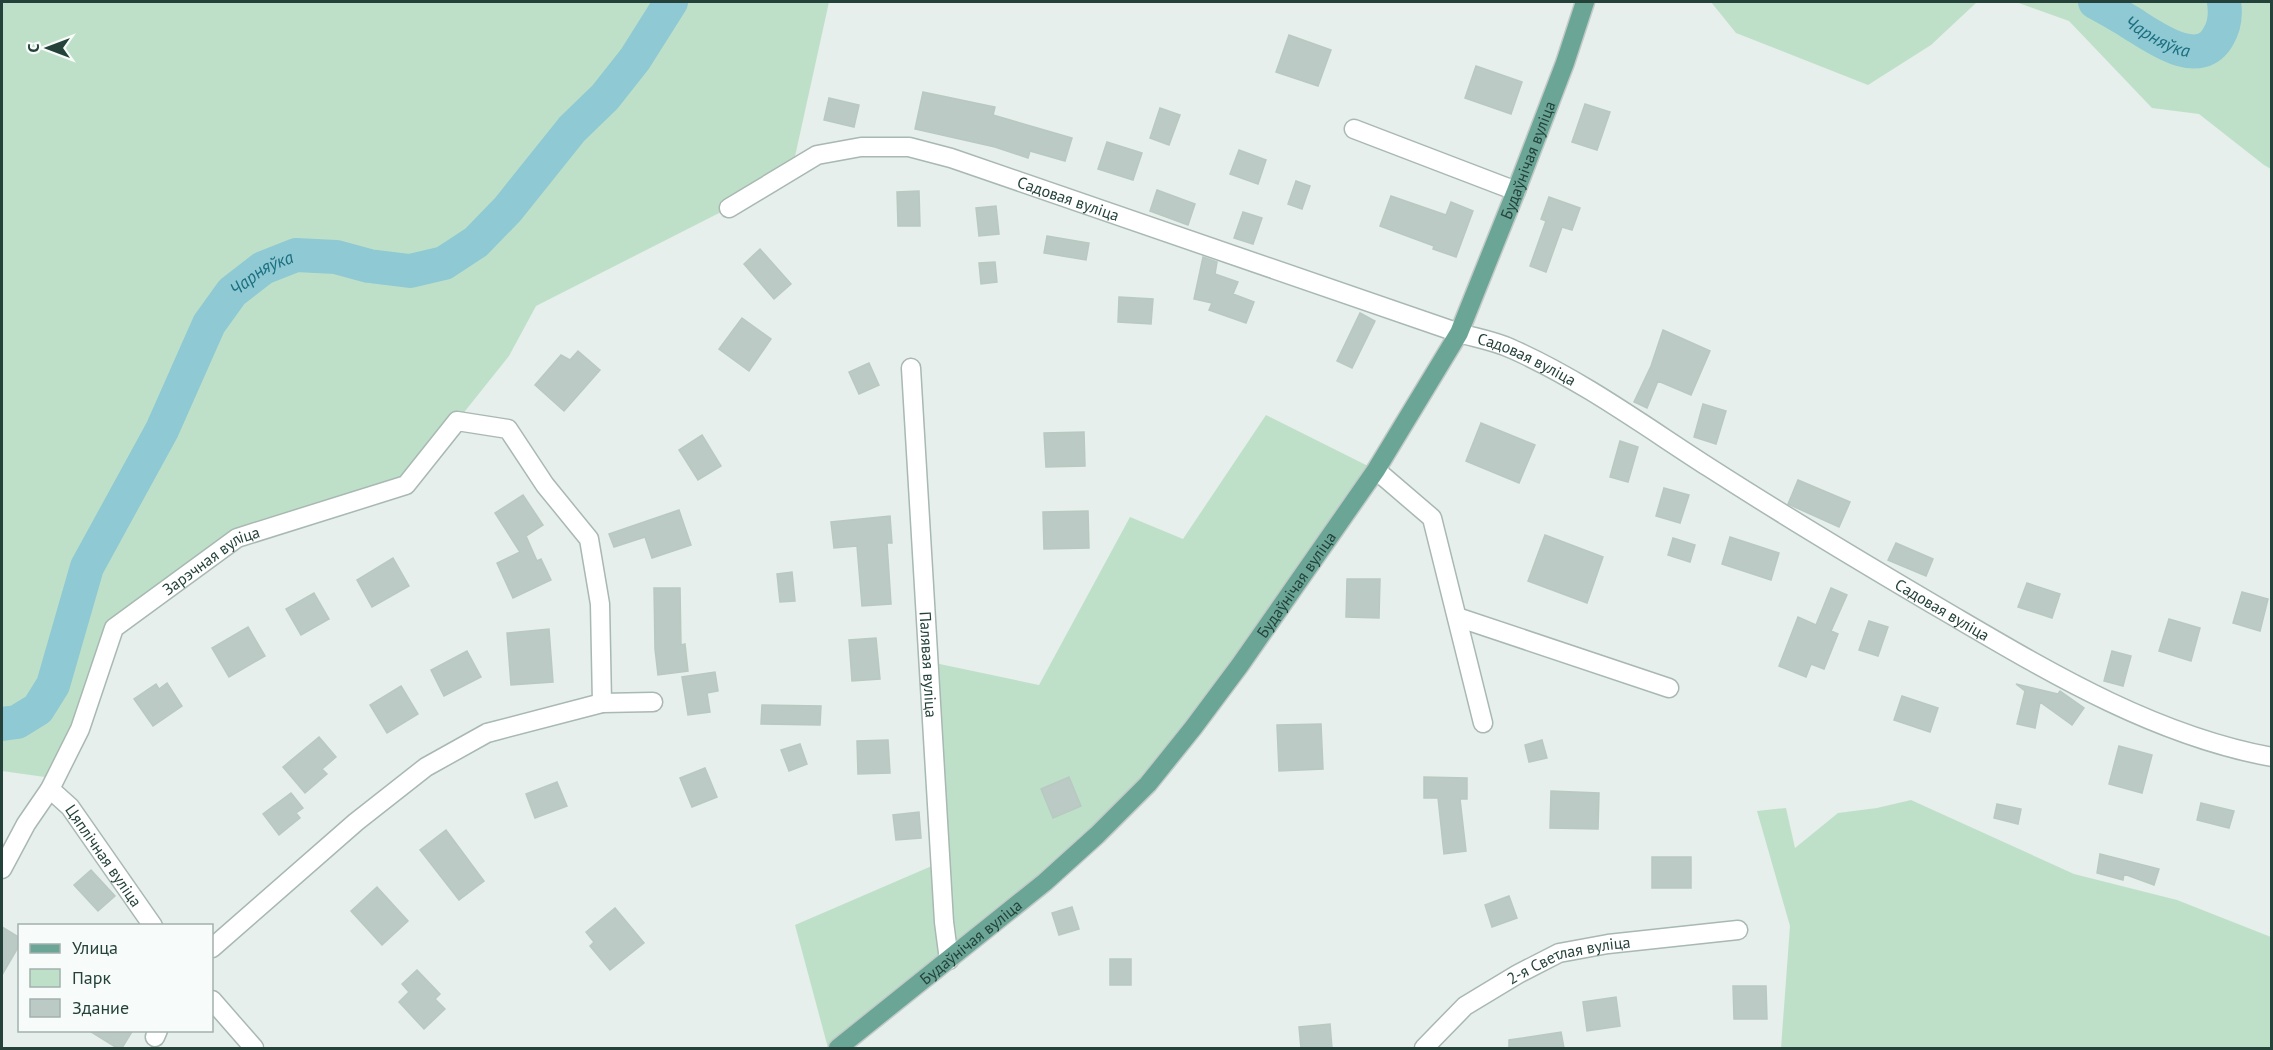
<svg xmlns="http://www.w3.org/2000/svg" width="2273" height="1050" font-family="'PT Sans',sans-serif">
  <style>
    .green { fill: #bfe0c8 }
    .lines { fill: none; stroke-linecap: round; stroke-linejoin: round }
    .river { stroke: #8ec9d4; stroke-width: 34 }
    .building { fill: #bbcac4; stroke: #b8c9c2; stroke-width: 1.5 }
    .minor-casing { stroke: #a8b8b2; stroke-width: 21 }
    .major-casing { stroke: #c2cac8; stroke-width: 21 }
    .minor { stroke: #fff; stroke-width: 18 }
    .major { stroke: #6aa596; stroke-width: 18 }
    .labels { text-anchor: middle; stroke-width: 4.5; stroke-linejoin: round; paint-order: stroke }
    .street-label { font-size: 16px; fill: #24423a; stroke: #f7fbf9 }
    .water-label { font-size: 18px; font-style: italic; fill: #1c6f80; stroke: #f7fbf9 }
  </style>
  <rect width="100%" height="100%" fill="#e6efeb"/>
  <path class="green" d="M2 2H829L792 170 729 208 536 306 509 356 406 485 237 538 114 628 59 779 2 771Z
    M1711 2H1977L1931 45 1868 85 1736 33Z
    M2016 2H2271V169L2264 165 2199 114 2152 108 2069 21Z
    M1266 415 1376 470 1148 784 838 1048H828L795 925 941 862 930 662 1039 685 1130 517 1183 539Z
    M1911 800 2074 874 2177 900 2271 937V1048H1781L1790 926 1757 811 1786 808 1795 848 1838 813 1877 808Z"/>
  <g class="lines">
    <g class="river">
      <path id="s1" d="M2095 2C2106 8 2117 14 2128 21 2150 34 2198 72 2218 37 2225 26 2226 15 2224 2"/>
      <path id="s2" d="M2 724 17 722 38 709 53 685 87 567 162 430 209 324 232 292 263 268 296 255 336 257 369 266 410 271 444 263 476 242 508 209 572 129 605 97 635 59 671 2"/>
    </g>
  </g>
  <path class="building" d="M1289 35 1331 50 1318 86 1276 72Z
    M1476 66 1522 82 1511 114 1465 98Z
    M923 92 995 107 993 115 1072 138 1065 161 1030 151 1028 158 995 147 915 129Z
    M829 98 859 105 854 127 824 120Z
    M1585 104 1610 112 1597 150 1572 142Z
    M1160 108 1180 115 1169 145 1150 138Z
    M1107 142 1142 153 1133 180 1098 169Z
    M1239 150 1266 160 1258 184 1230 174Z
    M1296 181 1310 186 1302 209 1288 204Z
    M1157 190 1195 204 1188 225 1150 211Z
    M919 191 920 226H898L897 192Z
    M1391 196 1446 215 1451 202 1473 211 1456 257 1433 249 1434 246 1380 226Z
    M1549 197 1580 208 1572 230 1562 227 1546 272 1530 266 1546 221 1541 219Z
    M996 206 999 234 979 236 976 208Z
    M1243 212 1262 218 1253 244 1234 238Z
    M1047 236 1089 243 1086 260 1044 253Z
    M760 249 791 284 774 299 744 264Z
    M1203 257 1217 262 1215 274 1238 282 1233 294 1254 302 1246 323 1209 310 1212 303 1194 299Z
    M995 262 997 282 981 284 979 263Z
    M1119 297 1153 299 1151 324 1118 322Z
    M1360 313 1375 321 1352 368 1337 361Z
    M742 318 771 339 749 371 719 349Z
    M1663 330 1710 351 1691 395 1658 381 1647 408 1634 402 1651 366Z
    M578 351 600 370 564 411 535 385 561 355 570 360Z
    M869 363 879 385 859 394 849 372Z
    M1703 404 1726 411 1716 444 1694 437Z
    M1481 423 1535 445 1519 483 1466 461Z
    M1084 432 1085 466 1046 467 1044 433Z
    M702 435 721 466 698 480 679 450Z
    M1620 441 1638 447 1628 482 1610 477Z
    M1798 480 1850 502 1839 527 1788 504Z
    M1664 488 1689 495 1680 523 1656 516Z
    M523 495 543 525 526 536 537 561 541 559 551 580 513 598 497 563 520 552 495 513Z
    M679 510 691 545 652 558 645 537 614 547 609 534Z
    M1088 511 1089 548 1044 549 1043 512Z
    M890 516 892 543H887L891 604 862 606 857 546 834 548 831 522Z
    M1545 535 1603 557 1587 603 1528 581Z
    M1730 537 1779 553 1771 580 1722 564Z
    M1673 538 1695 545 1690 562 1668 555Z
    M1896 543 1933 559 1926 576 1888 560Z
    M393 558 409 586 372 607 357 580Z
    M792 572 795 601 780 602 777 574Z
    M1347 579H1380L1379 618 1346 617Z
    M2027 583 2060 594 2052 618 2018 607Z
    M654 588H680L681 645 685 644 688 671 658 675 655 649Z
    M1831 588 1847 595 1831 631 1838 634 1824 669 1811 664 1806 677 1779 666 1798 617 1816 625Z
    M2242 592 2268 599 2260 631 2233 623Z
    M314 593 329 619 301 635 286 609Z
    M2169 619 2200 628 2191 661 2159 651Z
    M1869 621 1888 627 1878 656 1859 650Z
    M248 627 265 656 229 677 212 648Z
    M549 629 553 682 511 685 507 633Z
    M876 638 880 679 852 681 849 640Z
    M467 651 481 677 444 696 431 670Z
    M2112 651 2131 656 2123 686 2104 681Z
    M715 672 718 691 707 693 710 712 688 715 682 677Z
    M167 683 182 706 153 726 134 699 156 684 159 689Z
    M2016 684 2058 694 2060 691 2084 708 2072 725 2040 702 2035 728 2017 724 2025 691Z
    M401 686 418 714 387 733 370 705Z
    M1902 696 1938 708 1930 732 1894 720Z
    M762 705 821 706 820 725 761 724Z
    M1321 724 1323 769 1279 771 1277 725Z
    M319 737 336 757 322 769 327 774 305 793 283 767Z
    M888 740 890 773 858 774 857 741Z
    M1542 740 1547 758 1529 762 1525 745Z
    M800 744 807 764 789 771 781 750Z
    M2119 746 2152 755 2142 793 2109 784Z
    M705 768 717 797 692 807 680 778Z
    M1069 777 1081 806 1053 818 1041 789Z
    M1424 777 1467 778V799H1460L1466 851 1444 854 1438 798H1424Z
    M557 782 567 806 535 818 526 794Z
    M1551 791 1599 793 1598 829 1550 828Z
    M291 793 303 808 296 813 300 818 279 835 263 814Z
    M2201 803 2234 811 2229 828 2197 820Z
    M1997 804 2021 809 2018 824 1994 818Z
    M919 812 921 838 896 840 893 815Z
    M446 830 484 881 459 900 420 850Z
    M2100 854 2159 869 2154 885 2124 874 2123 880 2097 873Z
    M1652 857H1691V888H1652Z
    M91 870 115 896 98 911 74 885Z
    M377 887 408 921 382 945 351 911Z
    M1509 896 1517 918 1492 927 1485 905Z
    M1072 907 1079 929 1059 935 1052 913Z
    M615 908 644 943 610 970 590 946 594 942 586 932Z
    M2 927 20 938V944L2 975Z
    M1110 959H1131V985H1110Z
    M417 970 440 994 435 999 445 1009 424 1029 399 1002 409 992 402 984Z
    M1733 986H1766L1767 1019H1734Z
    M1616 997 1620 1026 1587 1031 1583 1002Z
    M1330 1024 1332 1048H1301L1299 1027Z
    M88 1030H133L122 1048H117Z
    M1561 1032 1564 1048H1509V1040Z"/>
  <g class="lines">
    <defs>
      <g id="minor">
        <path d="M1354 129 1516 191"/>
        <path id="s3" d="M729 208 817 155 861 147H909L951 158 1459 333C1476 338 1495 341 1512 349 1582 380 1646 427 1710 468 1791 520 1873 569 1955 617 2054 675 2157 736 2272 757"/>
        <path id="s4" d="M911 368 944 922 949 960"/>
        <path d="M1376 470 1432 518 1483 723"/>
        <path d="M1457 617 1669 688"/>
        <path id="s5" d="M50 789 70 807 153 926"/>
        <path id="s6" d="M2 869 26 824 50 789 80 729 114 628 237 538 406 485 457 421 508 429 545 485 589 539 600 604 602 703"/>
        <path d="M212 948 356 822 426 767 487 733 602 703 653 702"/>
        <path d="M212 1000 254 1048"/>
        <path d="M155 1037 158 1030"/>
        <path id="s7" d="M1424 1048 1465 1006 1518 974 1559 953 1608 944 1738 930"/>
      </g>
      <g id="major">
        <path id="s8" d="M838 1048 1045 882 1097 835 1148 784 1193 728 1240 665 1376 470 1459 333 1516 191 1565 63 1585 2"/>
      </g>
    </defs>
    <use href="#minor" class="minor-casing"/>
    <use href="#major" class="major-casing"/>
    <use href="#minor" class="minor"/>
    <use href="#major" class="major"/>
  </g>
  <g class="labels">
    <g class="street-label">
      <text dy="6" stroke="none"><textPath href="#s8" startOffset="1142">Будаўнічая вуліца</textPath></text>
      <text dy="6" stroke="none"><textPath href="#s3" startOffset="363">Садовая вуліца</textPath></text>
      <text dy="6" stroke="none"><textPath href="#s3" startOffset="849">Садовая вуліца</textPath></text>
      <text dy="6" stroke="none"><textPath href="#s6" startOffset="386">Зарэчная вуліца</textPath></text>
      <text dy="6" stroke="none"><textPath href="#s8" startOffset="656">Будаўнічая вуліца</textPath></text>
      <text dy="6" stroke="none"><textPath href="#s3" startOffset="1335">Садовая вуліца</textPath></text>
      <text dy="6" stroke="none"><textPath href="#s4" startOffset="297">Палявая вуліца</textPath></text>
      <text dy="6" stroke="none"><textPath href="#s5" startOffset="86">Цяплічная вуліца</textPath></text>
      <text dy="6" stroke="none"><textPath href="#s8" startOffset="170">Будаўнічая вуліца</textPath></text>
      <text dy="6" stroke="none"><textPath href="#s7" startOffset="174">2-я Светлая вуліца</textPath></text>
    </g>
    <g class="water-label">
      <text dy="6" stroke="none"><textPath href="#s1" startOffset="72">Чарняўка</textPath></text>
      <text dy="6" stroke="none"><textPath href="#s2" startOffset="538">Чарняўка</textPath></text>
    </g>
  </g>
  <rect width="2273" height="1050" fill="none" stroke="#24423a" stroke-width="6"/>
  <rect x="18" y="924" width="195" height="108" fill="#f7fbf9" stroke="#a3b1ad" stroke-width="1.5"/>
  <rect x="30" y="944" width="30" height="9" fill="#6aa596" stroke="#a3b1ad" stroke-width="1.5"/>
  <text x="72" y="954" font-size="18" fill="#24423a">Улица</text>
  <rect x="30" y="969" width="30" height="18" fill="#bfe0c8" stroke="#a3b1ad" stroke-width="1.5"/>
  <text x="72" y="984" font-size="18" fill="#24423a">Парк</text>
  <rect x="30" y="999" width="30" height="18" fill="#bbcac4" stroke="#a3b1ad" stroke-width="1.5"/>
  <text x="72" y="1014" font-size="18" fill="#24423a">Здание</text>
  <g transform="translate(48 48) rotate(270)" stroke="#f7fbf9" stroke-width="4.5" paint-order="stroke">
  <path d="M0-4.5L10 22L0 15L-10 22Z" fill="#24423a"/>
  <text y="-9" font-size="16" font-weight="bold" text-anchor="middle" fill="#24423a">С</text>
  </g>
</svg>
